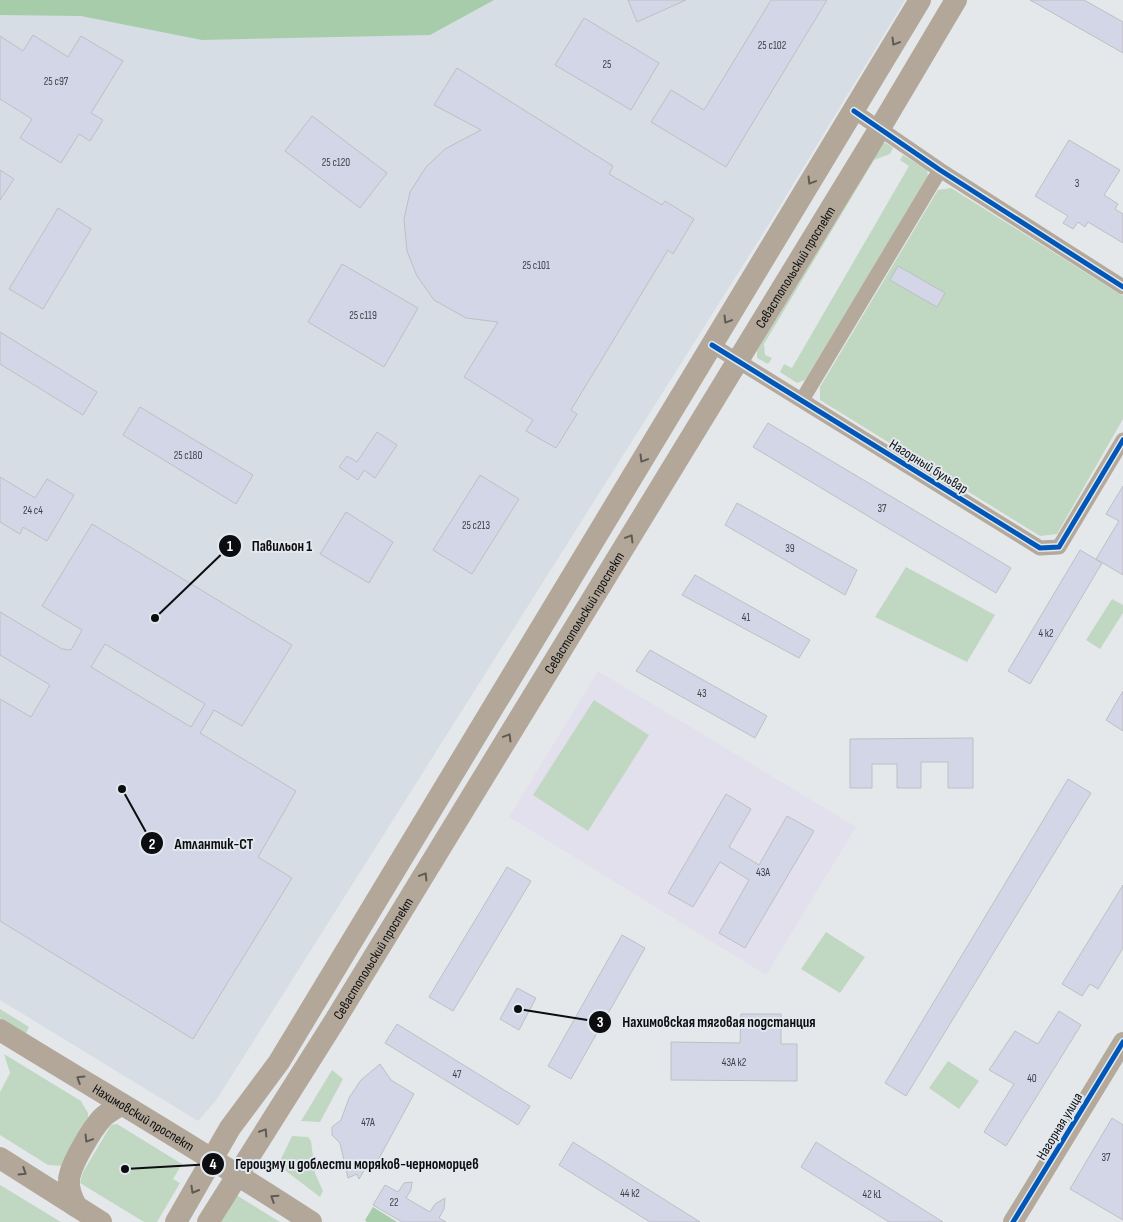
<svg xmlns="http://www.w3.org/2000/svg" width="1123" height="1222" font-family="'Sofia Sans Condensed',sans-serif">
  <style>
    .built { fill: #d6dde5 }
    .education { fill: #e2e0ed }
    .green { fill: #c0d7c2 }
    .forest { fill: #a7ccaa }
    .building { fill: #d3d6e7; stroke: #bebfc2; fill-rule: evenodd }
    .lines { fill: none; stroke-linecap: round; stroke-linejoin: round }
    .minor { stroke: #b5a99c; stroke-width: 15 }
    .tertiary { stroke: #b5a99c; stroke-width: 20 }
    .secondary { stroke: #b2a799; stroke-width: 22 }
    .cycleway-casing { stroke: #e2e8ee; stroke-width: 8 }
    .cycleway { stroke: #0057b8; stroke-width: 5 }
    .oneway { stroke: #5f5a54 }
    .labels { text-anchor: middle; stroke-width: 4; stroke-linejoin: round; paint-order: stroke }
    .number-label { font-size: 11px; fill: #3e3f46 }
    .street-label { font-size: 14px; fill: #0c0d10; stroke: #e2e8ee }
    .leader { fill: none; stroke: #0c0d10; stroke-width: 2 }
    .callout-dot { fill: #0c0d10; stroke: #e2e8ee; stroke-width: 2 }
    .mark-label { font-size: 15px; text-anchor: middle; font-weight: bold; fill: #fff }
    .callout-label { font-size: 15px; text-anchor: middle; font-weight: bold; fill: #0c0d10; stroke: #e2e8ee; stroke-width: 4; stroke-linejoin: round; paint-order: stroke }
  </style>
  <rect width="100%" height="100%" fill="#e5e8eb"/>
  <path class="built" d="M0 0H905L769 224 217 1099 198 1121 0 1000Z"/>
  <path class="education" d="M598 671 856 827 766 975 509 817Z"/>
  <path class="green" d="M886 143 893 148 890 154 874 160 764 344 765 355 772 358 768 364 757 358V351L878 144Z
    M903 155 927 170 928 177 805 380 797 383 780 372 784 364 792 368 909 166 900 160Z
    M951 188 1123 296V419L1057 534 1040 536 820 400V387L938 190Z
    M906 567 995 615 967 662 875 617Z
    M1112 599 1123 605V613L1100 649 1086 640Z
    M594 700 649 735 588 831 533 795Z
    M826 932 865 957 840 993 801 969Z
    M0 1009 29 1027 25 1035 0 1018Z
    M4 1054 81 1101 88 1113V1120L63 1166 48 1165 0 1135V1092L10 1073Z
    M948 1061 979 1081 959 1109 929 1088Z
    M332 1070 343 1079 320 1122 301 1121Z
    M117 1124 182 1164 173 1179 180 1183 157 1222H144L80 1183 83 1172 111 1125Z
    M292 1136 308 1137 311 1141 315 1173 323 1191 320 1197 282 1168 281 1159Z
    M0 1185 61 1222H0Z
    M233 1193 280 1222H215Z"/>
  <path class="forest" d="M0 0H494L430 35 202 40 81 16 0 15Z
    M373 1207 397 1222H367L365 1220Z"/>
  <path class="building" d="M628 0H686L637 22Z
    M771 0H827L726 167 651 122 671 90 704 110Z
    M1030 0H1084L1123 22V53Z
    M584 18 659 63 631 110 555 65Z
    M33 35 68 57 81 36 123 61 91 113 103 120 90 141 79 134 61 163 20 138 32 119 0 99V36L23 51Z
    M457 68 613 166 609 174 662 205 665 201 694 219 673 254 668 250 571 410 577 414 556 448 526 431 533 420 464 377 498 322 466 318 434 300 417 276 407 251 404 219 410 192 426 167 445 149 481 130 434 105Z
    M312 116 387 173 360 208 285 151Z
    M1069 140 1120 170 1104 195 1118 204 1115 209 1123 214V243L1088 222 1085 227 1078 222 1073 229 1063 223 1068 216 1035 196Z
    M0 170 14 179 0 200Z
    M58 208 91 229 43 309 9 289Z
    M342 264 418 308 384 367 308 322Z
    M898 266 945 293 937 307 890 280Z
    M0 332 97 392 83 415 0 364Z
    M140 407 253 475 236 504 123 435Z
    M768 423 1011 568 996 593 753 447Z
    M377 432 397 445 375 478 364 470 358 480 339 467 347 456 357 462Z
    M480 475 519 499 472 574 433 550Z
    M0 477 35 498 47 479 74 495 47 541 23 527 20 534 0 522Z
    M1123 486V575L1096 559 1119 521 1106 514Z
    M737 503 857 570 845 595 725 525Z
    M346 512 393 542 369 583 320 554Z
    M92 524 292 645 242 726 214 710 200 733 296 791 258 857 292 878 193 1039 0 921V699L31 717 50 685 0 655V612L62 649 71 650 82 630 42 606ZM105 644 205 704 191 727 91 667Z
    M1080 550 1102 563 1030 684 1008 671Z
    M695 575 810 640 799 658 682 595Z
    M650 650 767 716 755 738 636 671Z
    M1123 691V731L1106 720Z
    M973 738V788H948V762H921V788H897V764H872V788H850V739Z
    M1068 779 1091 793 906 1096 885 1083Z
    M726 794 751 809 729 847 759 865 787 816 814 831 745 948 719 933 749 880 720 862 693 907 668 893Z
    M507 867 531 881 453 1011 429 997Z
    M1123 885V948L1098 989 1090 984 1082 996 1062 984Z
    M622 935 645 948 571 1079 548 1066Z
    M517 988 536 998 519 1030 500 1019Z
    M1059 1011 1081 1025 1006 1146 984 1132 1014 1084 989 1070 1015 1031 1038 1044Z
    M741 1014H781V1044H797V1081L671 1080V1042L740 1043Z
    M397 1024 530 1106 518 1125 385 1043Z
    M380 1064 391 1080 414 1094 377 1162 371 1159 359 1179 357 1174 348 1178 340 1143 332 1135V1127L341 1120 349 1098 361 1080Z
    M1112 1118 1123 1125V1220L1070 1189Z
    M573 1142 700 1222H650L559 1165Z
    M816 1142 943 1222H889L801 1167Z
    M412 1182 411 1190 406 1198 430 1212 435 1204 445 1198 444 1209 439 1218 446 1222H402L373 1205 385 1185 398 1192 404 1183Z"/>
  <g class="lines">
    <path class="minor" d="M854 111 940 170 1123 287
      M712 345 1040 548 1059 547 1123 440
      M802 400 940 170"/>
    <path class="tertiary" d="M1013 1222 1123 1042"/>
    <g class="secondary">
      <path id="s1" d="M0 1030C104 1094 209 1155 311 1222"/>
      <path d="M0 1158 101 1222"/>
      <path d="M76 1206C72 1198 68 1189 69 1180 70 1165 92 1129 102 1118 108 1112 114 1109 121 1105"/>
      <path d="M176 1222 230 1128 279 1062 920 0"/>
      <path id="s2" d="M208 1222 334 1022 880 128 956 0"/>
    </g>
    <defs>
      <path id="cycleway" d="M854 111 940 170 1123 287
        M712 345 1040 548 1059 547 1123 440
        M1013 1222 1123 1042"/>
    </defs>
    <use href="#cycleway" class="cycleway-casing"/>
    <use href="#cycleway" class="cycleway"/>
  </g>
  <defs><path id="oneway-chevron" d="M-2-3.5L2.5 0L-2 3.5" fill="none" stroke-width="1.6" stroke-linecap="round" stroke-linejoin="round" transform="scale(1.25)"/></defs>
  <g class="oneway">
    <use href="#oneway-chevron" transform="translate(895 42) rotate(121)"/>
    <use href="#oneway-chevron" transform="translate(811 181) rotate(121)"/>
    <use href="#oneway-chevron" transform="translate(727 320) rotate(121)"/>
    <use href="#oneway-chevron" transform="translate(643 459) rotate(121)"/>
    <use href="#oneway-chevron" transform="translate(630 538) rotate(-59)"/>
    <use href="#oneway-chevron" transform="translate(508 737) rotate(-59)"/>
    <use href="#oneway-chevron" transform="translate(424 876) rotate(-59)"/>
    <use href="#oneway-chevron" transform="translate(80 1079) rotate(-148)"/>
    <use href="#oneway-chevron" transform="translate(264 1132) rotate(-57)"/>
    <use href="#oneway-chevron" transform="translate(88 1139) rotate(121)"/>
    <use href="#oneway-chevron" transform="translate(23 1172) rotate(32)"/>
    <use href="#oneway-chevron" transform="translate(194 1190) rotate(120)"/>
    <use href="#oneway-chevron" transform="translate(274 1198) rotate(-147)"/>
  </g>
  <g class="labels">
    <g class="number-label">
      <text x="772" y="49">25 с102</text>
      <text x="607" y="68">25</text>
      <text x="56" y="85">25 с97</text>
      <text x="336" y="166">25 с120</text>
      <text x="1077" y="187">3</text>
      <text x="536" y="269">25 с101</text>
      <text x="363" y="319">25 с119</text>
      <text x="188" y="459">25 с180</text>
      <text x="882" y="512">37</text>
      <text x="33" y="514">24 с4</text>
      <text x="476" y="529">25 с213</text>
      <text x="790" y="552">39</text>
      <text x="746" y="621">41</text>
      <text x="1046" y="637">4 к2</text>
      <text x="702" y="697">43</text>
      <text x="763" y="876">43А</text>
      <text x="734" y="1066">43А к2</text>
      <text x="457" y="1078">47</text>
      <text x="1032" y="1082">40</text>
      <text x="368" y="1126">47А</text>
      <text x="1106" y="1161">37</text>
      <text x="630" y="1197">44 к2</text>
      <text x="872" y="1198">42 к1</text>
      <text x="394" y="1206">22</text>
    </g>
    <g class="street-label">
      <text dy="5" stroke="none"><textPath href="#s2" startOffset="1121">Севастопольский проспект</textPath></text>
      <text transform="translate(929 466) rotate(32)" y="5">Нагорный бульвар</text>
      <text dy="5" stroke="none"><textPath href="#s2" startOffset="716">Севастопольский проспект</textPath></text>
      <text dy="5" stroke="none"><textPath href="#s2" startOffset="311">Севастопольский проспект</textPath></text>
      <text dy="5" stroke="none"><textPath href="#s1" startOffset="168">Нахимовский проспект</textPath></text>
      <text transform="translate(1059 1126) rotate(-59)" y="5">Нагорная улица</text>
    </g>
  </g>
  <path class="leader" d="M155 618L230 546M122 789L152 843M518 1009L600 1022M125 1169L213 1164"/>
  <g class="callout-dot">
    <circle cx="155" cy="618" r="5"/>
    <circle cx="122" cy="789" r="5"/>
    <circle cx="518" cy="1009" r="5"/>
    <circle cx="125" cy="1169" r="5"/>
    <circle cx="230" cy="546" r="12"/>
    <circle cx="152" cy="843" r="12"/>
    <circle cx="600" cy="1022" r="12"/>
    <circle cx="213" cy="1164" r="12"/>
  </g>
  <g class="mark-label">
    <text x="230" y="551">1</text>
    <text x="152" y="849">2</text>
    <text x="600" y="1027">3</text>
    <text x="213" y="1169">4</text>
  </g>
  <g class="callout-label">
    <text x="282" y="551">Павильон 1</text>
    <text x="214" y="849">Атлантик-СТ</text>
    <text x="719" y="1027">Нахимовская тяговая подстанция</text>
    <text x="357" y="1169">Героизму и доблести моряков-черноморцев</text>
  </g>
</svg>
